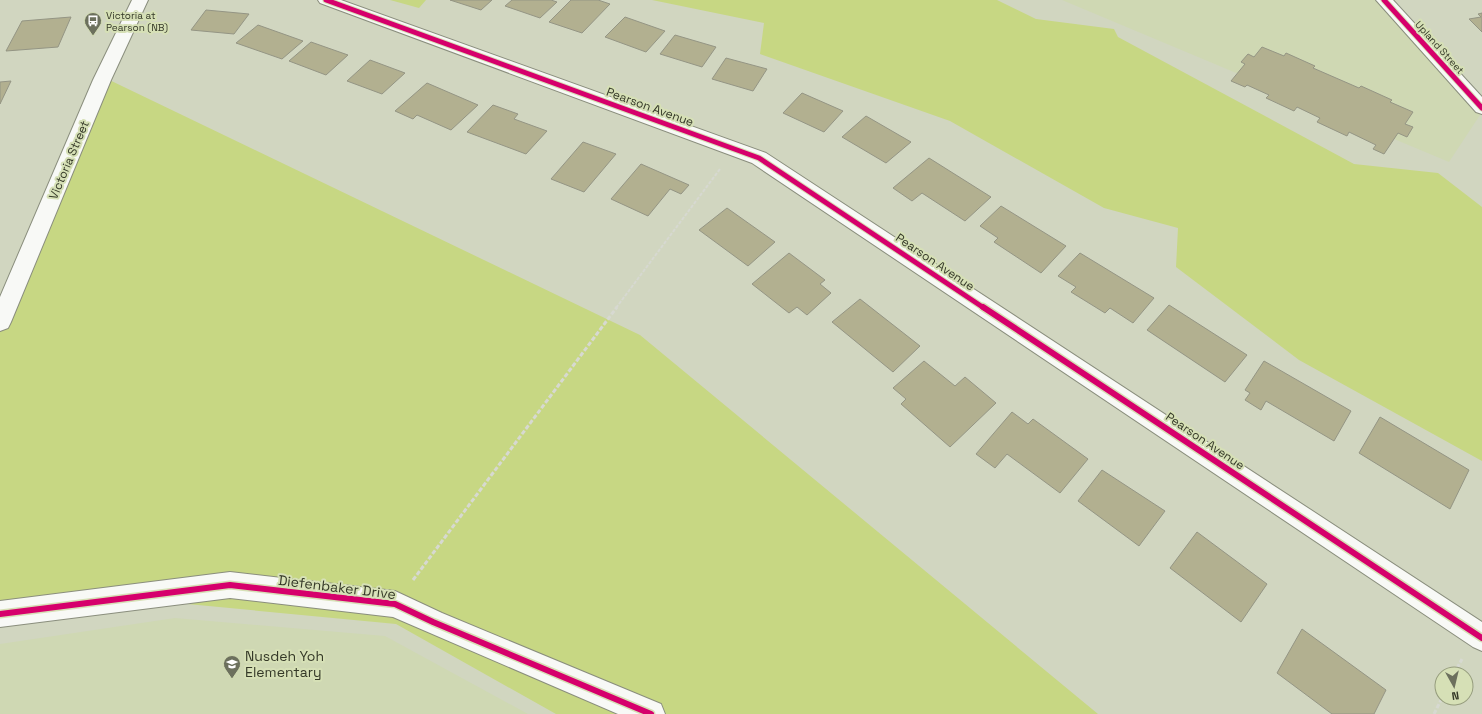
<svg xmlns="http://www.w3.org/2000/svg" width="1482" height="714" font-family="'Space Grotesk',sans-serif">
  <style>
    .built { fill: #cfd8b3 }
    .green { fill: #c7d783 }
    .building { fill: #b2b090; stroke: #949584 }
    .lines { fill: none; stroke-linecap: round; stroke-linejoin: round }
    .minor-casing { stroke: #8a8e7d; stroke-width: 2 }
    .tertiary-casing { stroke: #8a8e7d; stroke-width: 2 }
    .path-far1 { stroke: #d7d9d1; stroke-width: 2; stroke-dasharray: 3.5 1.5; stroke-linecap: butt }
    .path { stroke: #d7d9d1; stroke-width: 3; stroke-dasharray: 4.5 2; stroke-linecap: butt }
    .minor { fill: #f8f9f6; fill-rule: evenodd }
    .tertiary { fill: #f8f9f6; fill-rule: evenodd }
    .cycleway-far1-casing { stroke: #d6e0b6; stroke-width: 7 }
    .cycleway-casing { stroke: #d6e0b6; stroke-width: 9 }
    .cycleway-far1 { stroke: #d6006c; stroke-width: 5 }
    .cycleway { stroke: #d6006c; stroke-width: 6 }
    .labels { text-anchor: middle; stroke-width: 4; stroke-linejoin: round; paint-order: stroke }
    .far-poi-label { font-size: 10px; fill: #353928; stroke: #d6e0b6; text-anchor: start }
    .far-street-label { font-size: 10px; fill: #353928; stroke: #d6e0b6 }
    .street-label { font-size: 12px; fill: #353928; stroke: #d6e0b6 }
    .near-street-label { font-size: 14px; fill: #353928; stroke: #d6e0b6 }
    .near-poi-label { font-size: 14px; fill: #353928; stroke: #d6e0b6; text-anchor: start }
  </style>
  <rect width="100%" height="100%" fill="#d1d6c0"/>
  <path class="built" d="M1062 0H1382L1482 112 1449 162Z
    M175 618 385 636 528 714H0V644Z"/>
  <path class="green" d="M390 0H426L419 8Z
    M652 0H997L1036 19 1114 29 1118 37 1354 164 1438 173 1482 207V461L1299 360 1176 267 1178 228 1104 208 950 121 760 54 764 23Z
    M99 75 640 335 1098 714H556L396 624 124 598 0 615V319Z"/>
  <path class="building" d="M450 0H492L481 10Z
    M512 0H551L557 2 540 18 505 6Z
    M571 0H598L610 4 582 33 549 22Z
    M206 10 249 14 234 34 191 30Z
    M1482 13V32L1469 19 1481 17 1478 14Z
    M71 17 58 47 6 51 22 21Z
    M625 17 665 31 646 52 605 37Z
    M258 25 303 41 282 59 236 43Z
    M675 35 716 47 702 67 660 54Z
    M311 42 348 55 326 75 289 61Z
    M1262 47 1284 56 1286 53 1315 66 1313 68 1359 88 1361 86 1392 100 1390 102 1413 112 1405 124 1413 127 1407 137 1398 133 1384 154 1373 149 1376 145 1349 132 1347 136 1317 122 1320 118 1297 107 1294 111 1266 98 1269 95 1247 85 1245 87 1231 81 1245 64 1241 62 1248 54 1254 57Z
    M726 58 767 69 753 91 712 79Z
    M370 60 405 73 382 94 347 81Z
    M11 81 0 104V82Z
    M427 83 478 105 451 130 417 115 413 119 395 111Z
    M802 93 843 111 824 132 783 113Z
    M493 105 518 114 514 119 547 131 526 154 467 132Z
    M866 116 911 142 886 163 842 137Z
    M583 142 616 154 584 192 551 179Z
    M929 158 991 197 965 221 922 193 912 201 893 188Z
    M641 164 689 185 681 194 670 189 648 216 611 199Z
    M1001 206 1066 246 1041 273 994 242 998 238 980 226Z
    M727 208 775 242 748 266 699 230Z
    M789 253 825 280 820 284 831 293 807 315 797 307 789 313 752 284Z
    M1080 253 1154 298 1133 323 1110 308 1105 313 1071 292 1076 287 1058 276Z
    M860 299 920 346 893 372 832 322Z
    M1169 305 1247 355 1225 382 1147 330Z
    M924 361 955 386 965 377 996 403 950 447 901 404 906 399 893 388Z
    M1264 361 1351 411 1334 441 1266 401 1261 410 1245 400 1250 393 1245 390Z
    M1012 412 1028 424 1033 419 1088 459 1060 493 1007 454 995 468 976 454Z
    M1380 417 1469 470 1450 509 1359 453Z
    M1102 470 1165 511 1139 546 1078 501Z
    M1197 532 1267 584 1241 622 1170 568Z
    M1302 629 1386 690 1374 714H1332L1277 673Z"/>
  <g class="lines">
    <defs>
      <path id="minor" d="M132 0H148L111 80 11 322 8 328 0 331V297L93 80Z
        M318 0H341L766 153 1482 622V651L1473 647 752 163 320 3Z
        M230 572 395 591 442 613 661 704 665 714H618L393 617 230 598 0 627V601Z"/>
      <path id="tertiary" d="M1376 0H1393L1482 97V114L1476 112Z"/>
    </defs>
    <use href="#minor" class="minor-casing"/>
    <use href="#tertiary" class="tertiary-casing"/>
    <path class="path-far1" d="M616 308 720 169"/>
    <path class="path" d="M413 580 617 307
      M1454 674 1462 659
      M1434 714 1442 698"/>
    <use href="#minor" class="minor"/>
    <use href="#tertiary" class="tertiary"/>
    <defs>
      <path id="cycleway-far1" d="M326 0 759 158 984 308
        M1384 0 1482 108"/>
      <path id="cycleway" d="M983 307 1482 638
        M0 614 230 585 395 604 433 622 651 714"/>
    </defs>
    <use href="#cycleway-far1" class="cycleway-far1-casing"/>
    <use href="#cycleway" class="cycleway-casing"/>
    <use href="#cycleway-far1" class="cycleway-far1"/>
    <use href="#cycleway" class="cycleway"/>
  </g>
  <defs>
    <symbol id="bus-pin" viewBox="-11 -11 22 30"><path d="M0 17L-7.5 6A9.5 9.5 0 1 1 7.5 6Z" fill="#6c705d" stroke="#d6e0b6"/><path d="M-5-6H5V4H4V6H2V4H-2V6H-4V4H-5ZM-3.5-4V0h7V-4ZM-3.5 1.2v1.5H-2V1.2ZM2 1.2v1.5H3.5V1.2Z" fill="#fff"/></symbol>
    <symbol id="school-pin" viewBox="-11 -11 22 30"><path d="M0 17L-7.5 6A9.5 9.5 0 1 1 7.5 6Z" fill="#6c705d" stroke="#d6e0b6"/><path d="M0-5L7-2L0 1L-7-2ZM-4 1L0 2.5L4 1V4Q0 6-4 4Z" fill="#fff"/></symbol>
  </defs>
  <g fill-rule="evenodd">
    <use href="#bus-pin" x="83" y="11" width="20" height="27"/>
    <use href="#school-pin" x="222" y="654" width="20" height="27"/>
  </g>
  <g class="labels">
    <g class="far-poi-label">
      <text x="106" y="19">Victoria at<tspan x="106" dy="12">Pearson (NB)</tspan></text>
    </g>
    <g class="far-street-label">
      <text transform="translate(1440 47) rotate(48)" y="4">Upland Street</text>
    </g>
    <g class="street-label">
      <text transform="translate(650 107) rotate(20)" y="4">Pearson Avenue</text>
      <text transform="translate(69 160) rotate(-67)" y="4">Victoria Street</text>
      <text transform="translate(935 262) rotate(34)" y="4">Pearson Avenue</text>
      <text transform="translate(1205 441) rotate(34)" y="4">Pearson Avenue</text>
    </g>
    <g class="near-street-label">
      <text transform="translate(337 587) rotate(7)" y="5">Diefenbaker Drive</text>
    </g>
    <g class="near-poi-label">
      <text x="245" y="661">Nusdeh Yoh<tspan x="245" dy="16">Elementary</tspan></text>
    </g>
  </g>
  <g transform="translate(1454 686) rotate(172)"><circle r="19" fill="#d6e0b6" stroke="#969d7d"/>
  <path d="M0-3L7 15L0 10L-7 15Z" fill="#6c705d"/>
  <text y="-6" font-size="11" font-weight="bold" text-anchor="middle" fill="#353928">N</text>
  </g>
</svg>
